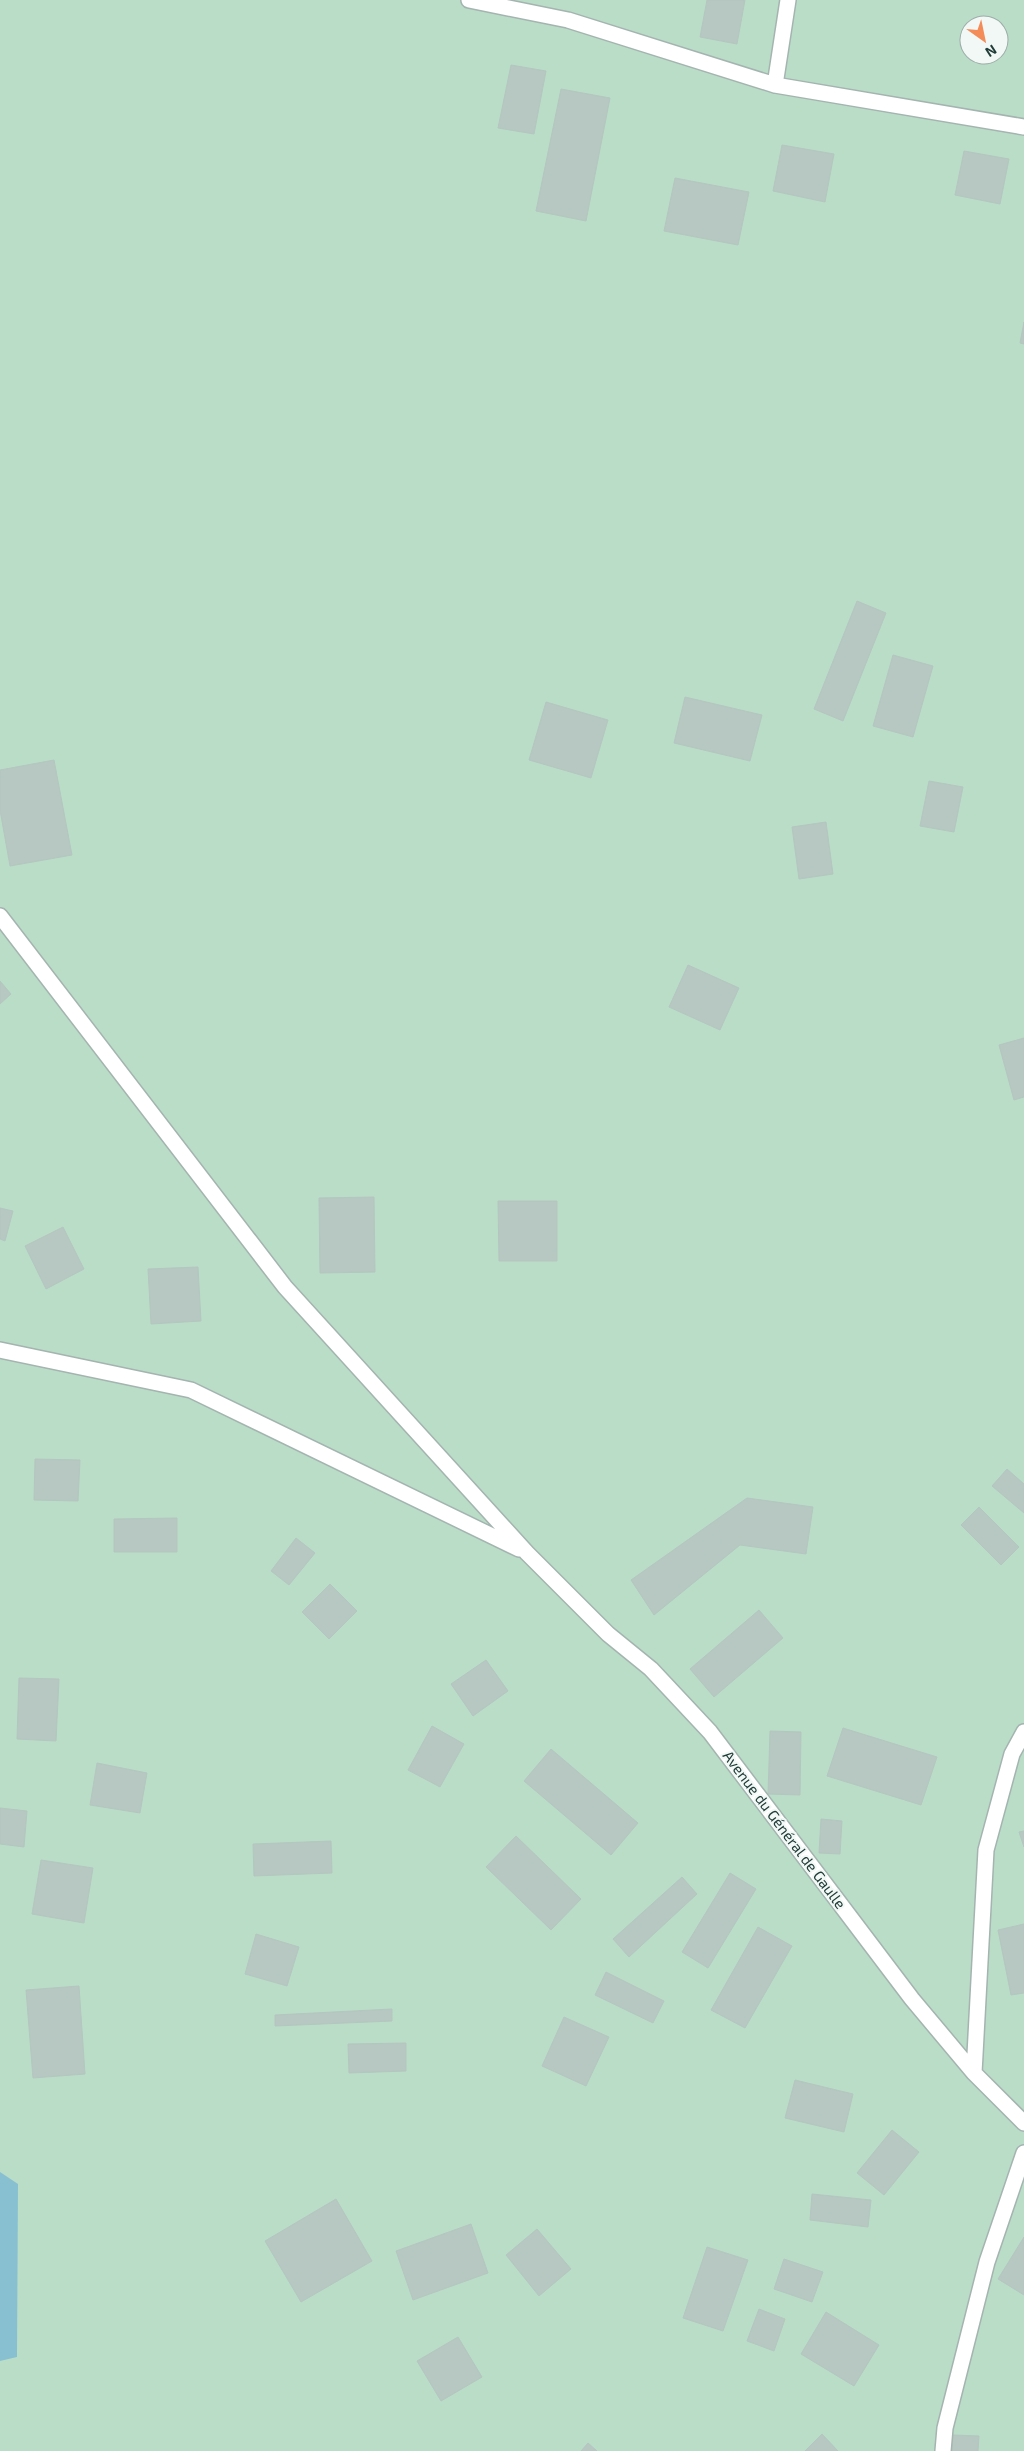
<svg xmlns="http://www.w3.org/2000/svg" width="1024" height="2451" font-family="'Exo 2',sans-serif">
  <style>
    .green { fill: #baddc7; fill-rule: evenodd }
    .water { fill: #88c0d2 }
    .building { fill: #b7c7c1; stroke: #b4c6c0 }
    .lines { fill: none; stroke-linecap: round; stroke-linejoin: round }
    .minor-casing { stroke: #a4b4b0; stroke-width: 18 }
    .minor { stroke: #fff; stroke-width: 15 }
    .labels { text-anchor: middle; stroke-width: 4; stroke-linejoin: round; paint-order: stroke }
    .street-label { font-size: 15px; fill: #213d38; stroke: #f2f8f6 }
  </style>
  <rect width="100%" height="100%" fill="#e1ece8"/>
  <path class="green" d="M0 0H1024V2451H0ZM969 25H999V55H969Z"/>
  <path class="water" d="M0 2172 18 2184 17 2357 0 2361Z"/>
  <path class="building" d="M707 0H745L737 44 700 37Z
    M511 65 546 71 534 134 498 128Z
    M561 89 610 98 586 221 536 211Z
    M782 145 834 154 825 202 773 191Z
    M964 151 1009 159 1000 204 955 195Z
    M675 178 749 192 738 245 664 231Z
    M1024 322V344L1020 343Z
    M857 601 886 613 843 721 814 709Z
    M893 655 933 666 913 737 873 726Z
    M685 697 762 715 750 761 674 743Z
    M546 702 608 720 591 778 529 760Z
    M54 760 72 855 10 866 0 810V770Z
    M929 781 963 787 954 832 920 826Z
    M826 822 833 874 799 879 792 827Z
    M688 965 739 988 720 1030 669 1007Z
    M0 981 11 994 0 1004Z
    M1024 1038V1097L1014 1100 999 1045Z
    M374 1197 375 1272 320 1273 319 1198Z
    M498 1201H557V1261H499Z
    M0 1208 13 1211 5 1241 0 1239Z
    M63 1227 84 1269 46 1289 25 1246Z
    M198 1267 201 1321 151 1324 148 1269Z
    M35 1459 80 1460 78 1501 34 1500Z
    M1007 1469 1024 1484V1513L992 1486Z
    M747 1498 813 1507 806 1554 740 1545 654 1615 631 1580Z
    M979 1507 1019 1547 1001 1565 961 1525Z
    M177 1518V1552H114V1519Z
    M296 1538 315 1553 289 1585 271 1571Z
    M330 1584 357 1611 329 1639 302 1612Z
    M759 1610 783 1638 714 1697 690 1669Z
    M486 1660 508 1691 473 1716 451 1684Z
    M19 1678 59 1679 56 1741 17 1739Z
    M432 1726 464 1744 440 1787 408 1770Z
    M843 1728 937 1757 921 1805 827 1776Z
    M770 1731 801 1732 800 1795 768 1794Z
    M551 1749 638 1823 611 1855 524 1781Z
    M97 1763 147 1773 140 1813 90 1805Z
    M0 1808 27 1811 24 1847 0 1844Z
    M821 1819 842 1821 840 1854 819 1853Z
    M1024 1831V1847L1019 1832Z
    M516 1836 581 1899 551 1930 486 1867Z
    M331 1841 332 1873 254 1876 253 1844Z
    M41 1860 93 1868 84 1923 32 1914Z
    M730 1873 756 1889 708 1968 682 1952Z
    M682 1877 697 1894 629 1957 613 1939Z
    M1024 1924V1993L1011 1995 998 1930Z
    M758 1927 792 1946 745 2028 711 2010Z
    M256 1934 299 1947 287 1986 245 1974Z
    M606 1972 664 2001 653 2023 595 1995Z
    M79 1986 85 2074 33 2078 26 1990Z
    M392 2009V2021L275 2026V2015Z
    M564 2017 609 2037 586 2086 542 2066Z
    M406 2043V2071L349 2073 348 2044Z
    M795 2080 853 2094 844 2132 785 2118Z
    M892 2130 919 2152 884 2195 857 2173Z
    M812 2194 871 2200 868 2227 810 2220Z
    M336 2199 372 2261 301 2302 265 2241Z
    M471 2224 488 2273 413 2300 396 2251Z
    M537 2229 571 2269 539 2296 506 2255Z
    M1024 2237V2295L998 2279Z
    M707 2247 748 2260 723 2331 683 2318Z
    M784 2259 823 2272 812 2302 774 2289Z
    M759 2309 785 2319 774 2351 747 2341Z
    M826 2312 879 2345 854 2386 801 2354Z
    M458 2337 482 2377 441 2401 417 2361Z
    M822 2434 838 2451H805Z
    M953 2435 979 2436 978 2451H952Z
    M588 2443 597 2451H581Z"/>
  <g class="lines">
    <defs>
      <path id="minor" d="M469 0 568 20 775 85 1024 127
        M775 85 788 0
        M0 916 285 1287 527 1553 608 1634 651 1669 710 1732 912 1999 974 2073 1024 2123
        M0 1350 191 1390 519 1549
        M974 2073 986 1850 1012 1754 1024 1732
        M943 2451 945 2428 987 2262 1024 2153"/>
    </defs>
    <use href="#minor" class="minor-casing"/>
    <use href="#minor" class="minor"/>
  </g>
  <g class="labels">
    <g class="street-label">
      <text transform="translate(784 1830) rotate(53)" y="5">Avenue du Général de Gaulle</text>
    </g>
  </g>
  <g transform="translate(984 40) rotate(147)"><circle r="24" fill="#f2f8f6" stroke="#9eadaa"/>
  <path d="M0-4L9 19L0 12L-9 19Z" fill="#f38c58"/>
  <text y="-8" font-size="14" font-weight="bold" text-anchor="middle" fill="#213d38">N</text>
  </g>
</svg>
